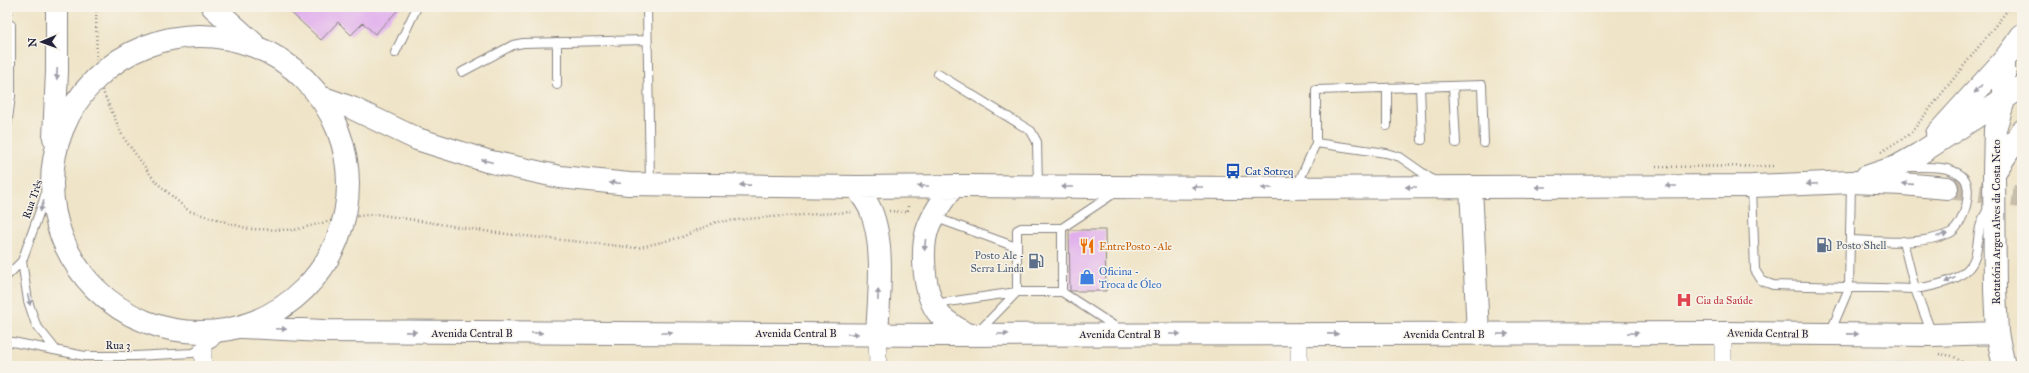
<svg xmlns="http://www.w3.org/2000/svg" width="2029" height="373" font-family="'IM FELL Great Primer',serif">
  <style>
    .industrial { fill: #cbbfd5 }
    .building { fill: #e0aded }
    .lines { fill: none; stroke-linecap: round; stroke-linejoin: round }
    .secondary-tunnel { stroke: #c6bdab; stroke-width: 22; stroke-dasharray: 22 11; stroke-linecap: butt }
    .lane-casing { stroke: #888381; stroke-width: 10 }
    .street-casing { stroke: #888381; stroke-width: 18 }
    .secondary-casing { stroke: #888381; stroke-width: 24 }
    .path { stroke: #888381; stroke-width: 2.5; stroke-dasharray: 1 3; stroke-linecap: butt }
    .lane { stroke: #fff; stroke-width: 8 }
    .street { stroke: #fff; stroke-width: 17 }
    .secondary { stroke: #fff; stroke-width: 22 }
    .oneway { fill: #9c9ca7 }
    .labels { text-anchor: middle; stroke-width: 3; stroke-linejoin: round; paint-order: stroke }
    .transit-label { font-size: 11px; fill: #164399; stroke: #f7f3e8; text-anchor: start }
    .street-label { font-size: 11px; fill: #22223b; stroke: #f7f3e8 }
    .service-label { font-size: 11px; fill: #4e5e75; stroke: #f7f3e8; text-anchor: start }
    .food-label { font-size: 11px; fill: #c56008; stroke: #f7f3e8; text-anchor: start }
    .shop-label { font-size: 11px; fill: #366cbe; stroke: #f7f3e8; text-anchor: start }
    .health-label { font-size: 11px; fill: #be3a42; stroke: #f7f3e8; text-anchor: start }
  </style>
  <rect width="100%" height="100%" fill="#f7f3e8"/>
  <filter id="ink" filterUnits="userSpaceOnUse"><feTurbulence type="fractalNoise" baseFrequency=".025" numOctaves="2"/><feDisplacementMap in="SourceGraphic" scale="8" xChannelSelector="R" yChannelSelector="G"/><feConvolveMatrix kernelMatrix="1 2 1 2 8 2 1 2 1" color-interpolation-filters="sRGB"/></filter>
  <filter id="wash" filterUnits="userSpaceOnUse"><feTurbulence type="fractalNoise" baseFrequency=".012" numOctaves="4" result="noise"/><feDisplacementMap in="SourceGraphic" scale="16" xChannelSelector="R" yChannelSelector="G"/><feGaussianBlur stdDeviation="0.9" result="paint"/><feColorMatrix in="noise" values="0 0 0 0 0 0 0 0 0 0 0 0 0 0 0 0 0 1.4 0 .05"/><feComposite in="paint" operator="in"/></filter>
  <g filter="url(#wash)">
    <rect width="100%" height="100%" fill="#efe4c7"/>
    <path class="industrial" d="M1950 365V366H1143Z"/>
    <g id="blocks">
      <path class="building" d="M285 7H401L375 34 363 23 351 35 338 22 321 40Z
        M1069 230H1105L1106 291H1070Z"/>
    </g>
  </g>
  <g filter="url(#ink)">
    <use href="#blocks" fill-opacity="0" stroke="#888381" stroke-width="1"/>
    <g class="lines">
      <path class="secondary-tunnel" d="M1947 188 2022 197"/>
      <defs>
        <path id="lane" d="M647 7 650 183
          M557 42V85
          M395 53 417 7
          M462 72 513 45 523 43 647 40
          M938 74 1031 131 1037 142 1038 186
          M1453 86 1456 143
          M1420 87 1422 140
          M1387 88V126
          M7 126 11 96V25
          M1316 143V90L1482 85 1484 143
          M1297 186 1316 143 1386 153 1400 157 1437 183
          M1752 187 1755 270 1762 281 1773 285 1915 289C1935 286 1968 280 1975 257 1980 238 1976 228 1988 209
          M1116 192 1062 228V292L1119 329
          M934 217 1016 247
          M1851 240C1882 241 1921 246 1950 233 1964 226 1975 186 1962 176 1948 165 1925 167 1909 167
          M1903 241 1915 289 1932 334
          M22 261 28 301 36 325 56 350
          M7 276 22 261 43 202 53 168
          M934 304 1017 292H1062
          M978 332 1017 292V230L1021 228H1062
          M1830 333 1849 288 1851 182
          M7 341 85 356H135L193 353 213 343 223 332"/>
        <path id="street" d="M1299 333V366
          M877 334 878 366
          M203 350V366
          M1723 366V333"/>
        <path id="secondary" d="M213 7 253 43
          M52 184a148 148 0 1 1 296 0a148 148 0 1 1-296 0Z
          M2004 60V100L1995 129 1994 173 1995 290 1997 333 2004 366
          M321 97 352 108 417 139 487 161 560 177 629 184 857 187 965 186 1236 188 1752 186 1851 182 1903 184 1947 188
          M1937 134 2004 60 2022 35
          M54 138 57 71V7
          M1994 173 2022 131
          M1866 177 1896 167 1919 154 2022 87
          M954 186C944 198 935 210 929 225 920 247 923 295 939 314 946 322 957 328 966 334
          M857 187C861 195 868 203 871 211 885 245 879 297 877 334
          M1471 187 1478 334
          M242 327 323 331 939 335 1723 333 1932 335 1997 333"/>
      </defs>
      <use href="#lane" class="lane-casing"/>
      <use href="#street" class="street-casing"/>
      <use href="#secondary" class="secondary-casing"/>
      <path class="path" d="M96 7 97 78 123 137 156 182 189 211 249 229 294 230 342 218 376 214 497 233 637 248 682 237 716 222 769 217 852 212
        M12 14V7
        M1881 152 1910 134 2010 7
        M1656 167 1775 166
        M889 211 908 212V203
        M1939 354 1953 356 1968 366"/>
      <use href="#lane" class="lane"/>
      <use href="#street" class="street"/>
      <use href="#secondary" class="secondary"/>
    </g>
    <defs><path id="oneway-solid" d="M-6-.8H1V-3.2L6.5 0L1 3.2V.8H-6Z"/></defs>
    <g class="oneway">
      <use href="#oneway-solid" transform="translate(57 74) rotate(92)"/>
      <use href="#oneway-solid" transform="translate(1978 89) rotate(132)"/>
      <use href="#oneway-solid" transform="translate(487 161) rotate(-166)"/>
      <use href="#oneway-solid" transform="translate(615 183) rotate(-177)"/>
      <use href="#oneway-solid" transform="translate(1812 184) rotate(177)"/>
      <use href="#oneway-solid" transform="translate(1908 184) rotate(-176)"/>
      <use href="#oneway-solid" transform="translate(745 185) rotate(-179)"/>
      <use href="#oneway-solid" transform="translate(923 186) rotate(-180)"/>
      <use href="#oneway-solid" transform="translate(1671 186) rotate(180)"/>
      <use href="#oneway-solid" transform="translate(1067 187) rotate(-180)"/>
      <use href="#oneway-solid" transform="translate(1197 187) rotate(-180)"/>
      <use href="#oneway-solid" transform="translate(1411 187) rotate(180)"/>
      <use href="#oneway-solid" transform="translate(1541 187) rotate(180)"/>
      <use href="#oneway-solid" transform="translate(1267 188) rotate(180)"/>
      <use href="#oneway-solid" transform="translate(42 206) rotate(109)"/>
      <use href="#oneway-solid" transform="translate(1942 235) rotate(-18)"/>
      <use href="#oneway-solid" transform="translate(925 245) rotate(95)"/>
      <use href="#oneway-solid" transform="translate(1950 280) rotate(156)"/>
      <use href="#oneway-solid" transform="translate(878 295) rotate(-89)"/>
      <use href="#oneway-solid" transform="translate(29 300) rotate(77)"/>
      <use href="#oneway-solid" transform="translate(281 329) rotate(3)"/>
      <use href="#oneway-solid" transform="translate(411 332) rotate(1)"/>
      <use href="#oneway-solid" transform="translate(537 333)"/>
      <use href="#oneway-solid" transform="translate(667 333)"/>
      <use href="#oneway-solid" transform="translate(1633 333)"/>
      <use href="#oneway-solid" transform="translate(853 334)"/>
      <use href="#oneway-solid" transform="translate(1003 334)"/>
      <use href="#oneway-solid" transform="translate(1175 334)"/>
      <use href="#oneway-solid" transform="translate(1333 334) rotate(1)"/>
      <use href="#oneway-solid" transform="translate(1503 334)"/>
      <use href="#oneway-solid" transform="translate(1853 334) rotate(1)"/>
    </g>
  </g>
  <defs>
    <symbol id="bus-bare" viewBox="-9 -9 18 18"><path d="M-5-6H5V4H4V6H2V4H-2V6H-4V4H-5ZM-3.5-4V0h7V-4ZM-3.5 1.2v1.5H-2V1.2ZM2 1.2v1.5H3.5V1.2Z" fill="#1a4fb4" stroke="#f7f3e8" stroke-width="2.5" paint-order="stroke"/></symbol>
    <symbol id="fuel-bare" viewBox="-9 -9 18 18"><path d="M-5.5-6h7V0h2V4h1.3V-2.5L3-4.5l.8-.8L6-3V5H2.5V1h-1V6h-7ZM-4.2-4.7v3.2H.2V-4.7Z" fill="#5c6f8a" stroke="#f7f3e8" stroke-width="2.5" paint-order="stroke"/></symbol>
    <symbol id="restaurant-bare" viewBox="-9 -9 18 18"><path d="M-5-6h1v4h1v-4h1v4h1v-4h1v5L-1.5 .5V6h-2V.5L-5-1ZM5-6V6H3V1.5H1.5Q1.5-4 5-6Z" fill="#e8710a" stroke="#f7f3e8" stroke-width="2.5" paint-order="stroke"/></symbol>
    <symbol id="shop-bare" viewBox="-9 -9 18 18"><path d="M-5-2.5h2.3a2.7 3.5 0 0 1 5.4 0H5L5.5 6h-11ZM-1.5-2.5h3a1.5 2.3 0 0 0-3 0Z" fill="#3f7fe0" stroke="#f7f3e8" stroke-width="2.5" paint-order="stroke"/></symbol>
    <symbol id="hospital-bare" viewBox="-9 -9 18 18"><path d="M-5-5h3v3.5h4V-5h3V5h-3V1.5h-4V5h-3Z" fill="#e0444e" stroke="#f7f3e8" stroke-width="2.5" paint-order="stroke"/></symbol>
  </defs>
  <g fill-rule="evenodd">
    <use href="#bus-bare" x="1222" y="160" width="22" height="22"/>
    <use href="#fuel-bare" x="1813" y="234" width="22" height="22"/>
    <use href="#restaurant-bare" x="1076" y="235" width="22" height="22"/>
    <use href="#fuel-bare" x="1025" y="250" width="22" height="22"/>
    <use href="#shop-bare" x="1076" y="266" width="22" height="22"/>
    <use href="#hospital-bare" x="1673" y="289" width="22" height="22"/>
  </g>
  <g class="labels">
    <g class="transit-label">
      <text x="1245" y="175">Cat Sotreq</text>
    </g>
    <g class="street-label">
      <text transform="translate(32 199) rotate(-71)" y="4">Rua Três</text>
      <text transform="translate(1996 222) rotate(-90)" y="4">Rotatória Argeu Alves da Costa Neto</text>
      <text x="472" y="337">Avenida Central B</text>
      <text x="796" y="337">Avenida Central B</text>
      <text transform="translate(1768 333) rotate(1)" y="4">Avenida Central B</text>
      <text x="1120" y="338">Avenida Central B</text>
      <text x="1444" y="338">Avenida Central B</text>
      <text x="118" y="349">Rua 3</text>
    </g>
    <g class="service-label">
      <text x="1836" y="249">Posto Shell</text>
      <text x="1024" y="259" text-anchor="end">Posto Ale -<tspan x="1024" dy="13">Serra Linda</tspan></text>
    </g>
    <g class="food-label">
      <text x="1099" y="250">EntrePosto -Ale</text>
    </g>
    <g class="shop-label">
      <text x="1099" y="275">Oficina -<tspan x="1099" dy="13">Troca de Óleo</tspan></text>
    </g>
    <g class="health-label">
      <text x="1696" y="304">Cia da Saúde</text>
    </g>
  </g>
  <rect width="2029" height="373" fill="none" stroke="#f7f3e8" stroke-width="24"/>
  <g transform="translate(42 42) rotate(268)" stroke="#f7f3e8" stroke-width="3" paint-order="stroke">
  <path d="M0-3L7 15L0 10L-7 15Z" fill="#22223b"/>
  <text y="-6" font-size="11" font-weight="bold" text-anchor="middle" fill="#22223b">N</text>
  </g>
</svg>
